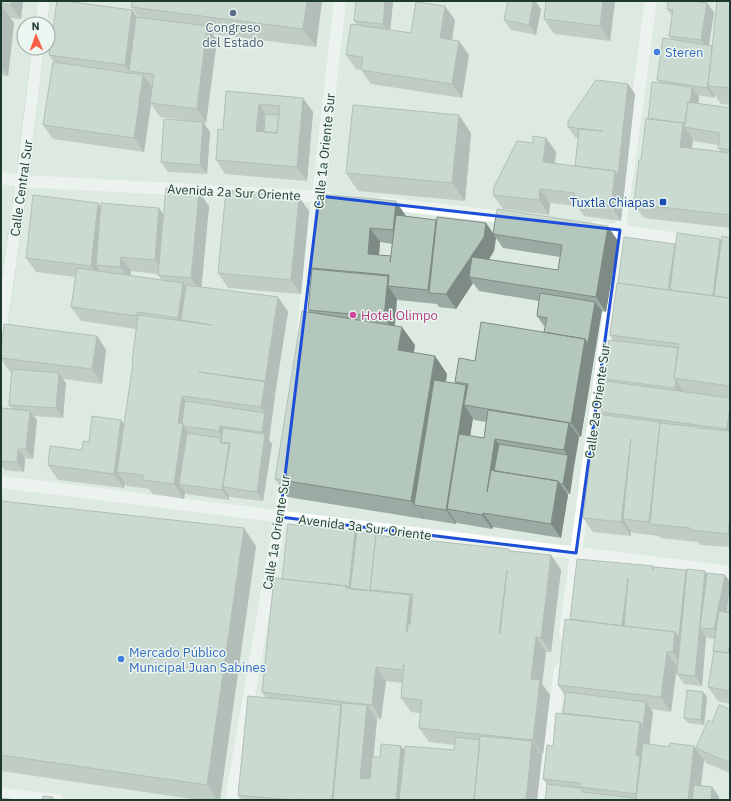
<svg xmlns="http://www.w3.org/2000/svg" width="731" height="801" font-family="'IBM Plex Sans',sans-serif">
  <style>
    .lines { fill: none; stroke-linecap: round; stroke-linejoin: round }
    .secondary-casing { stroke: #afcabd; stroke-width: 13 }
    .minor { stroke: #fff; stroke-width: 12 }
    .secondary { stroke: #fff; stroke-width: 12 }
    .wall { fill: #9baba3; fill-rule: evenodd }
    .shaded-wall { fill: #7e8b84 }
    .building { fill: #b4c7bd; stroke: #7e8b84; fill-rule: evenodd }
    .marked { fill: none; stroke: #1d4ed8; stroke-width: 3; stroke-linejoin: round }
    .service-dot { fill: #5c6f8a; stroke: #ecf6f0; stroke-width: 1.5 }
    .shop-dot { fill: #3f7fe0; stroke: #ecf6f0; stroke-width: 1.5 }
    .transit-dot { fill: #1a4fb4; stroke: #ecf6f0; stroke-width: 1.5 }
    .hotel-dot { fill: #d1479c; stroke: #ecf6f0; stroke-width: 1.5 }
    .labels { text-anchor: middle; stroke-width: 3; stroke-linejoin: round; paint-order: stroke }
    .service-label { font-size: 13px; fill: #4e5e75; stroke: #ecf6f0 }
    .shop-label { font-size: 13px; fill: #366cbe; stroke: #ecf6f0; text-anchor: start }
    .street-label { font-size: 13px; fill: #1d392e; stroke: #ecf6f0 }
    .transit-label { font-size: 13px; fill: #164399; stroke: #ecf6f0; text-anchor: end }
    .hotel-label { font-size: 13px; fill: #b23c85; stroke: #ecf6f0; text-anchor: start }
  </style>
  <rect width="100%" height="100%" fill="#dceae2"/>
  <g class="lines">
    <defs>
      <path id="secondary" d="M41 24 44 1
        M1 328 22 181 38 48"/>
    </defs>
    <use href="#secondary" class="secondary-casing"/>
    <path class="minor" d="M1 178 22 181 326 197
      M382 203 511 218
      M595 227 691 241
      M303 328 340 1
      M1 482 730 572
      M565 634 651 1
      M1 794 57 800
      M231 800 280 517 285 475
      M543 800 560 670"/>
    <use href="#secondary" class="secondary"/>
  </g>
  <path class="wall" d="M1 1H23L21 19 10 18 14 23 8 76 1 75Z
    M322 1 316 47 213 34 217 40 206 123 203 122 210 132 207 174 168 172 161 162 200 122 160 117 151 104 144 152 53 139 43 125 54 62 49 55 137 17H138L131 7Z
    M356 1H393L390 30 411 33 455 20 452 39 469 55 462 98 371 84 361 70 356 69 346 55 357 25 354 21Z
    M508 1H535L541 9 536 35 511 30 504 20Z
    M546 1H615L610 41 554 34 544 19Z
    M730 1V105L721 104 715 95 714 98 698 95 699 97 698 104 730 108V228L644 218 634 204 641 160 659 83 657 80 672 40 669 36 672 16 667 9 707 3 714 13 709 45 712 46ZM693 139 694 141 718 145V148L720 151 692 148Z
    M628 84 635 94 621 221 584 216 577 206 550 203 549 215 503 209 493 195 546 138 556 152 555 164 575 166 578 138 575 137 568 127Z
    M226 91 303 98 313 112 307 181 225 174 216 160 223 130Z
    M471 133 465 201 358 191 346 173Z
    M318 194 406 216H405L436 220 437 221 486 223 493 233 618 241 606 312 601 311 581 437 578 436 579 437 570 494H567L568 495 561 538 493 527 492 529 457 523 456 522V524L424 519V518V519L287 497 275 479 309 312 308 310 312 269 311 268ZM496 238 503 248 560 257 558 270 489 260 494 251ZM380 242 392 244 391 256 379 255ZM473 283 479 291 539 301 537 316 544 326H545L544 332 475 361 455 382 456 384 446 382 447 374 435 356 414 353 415 345 395 325 397 299 398 300 437 304 439 307 456 309ZM473 418 474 420 486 422 484 438 470 436Z
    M299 197 309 211 301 294 228 288 218 273Z
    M101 206 164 214 209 206 201 287 278 297 288 312 274 395 275 396 269 440 272 444 263 501 230 497 229 496V500L186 494 185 492 184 499 153 494 149 489 127 486 125 483 124 488 58 480 48 465 82 450 89 442 121 420 124 424 133 364 132 362 136 329 81 321 71 307 75 277 36 272 26 258ZM131 271 158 274V275L162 280 130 276Z
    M730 238V547L700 545 698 542 660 538 659 536 633 533 631 531V536L593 532 583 518 603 415 601 412 606 381 605 379 613 341 610 335 618 283 676 245 721 240Z
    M97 336 106 350 102 384 63 379 66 383 63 418 33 416 37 420 33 459 25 458 24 472 5 470 1 465V424L12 409 9 405 12 372H10L1 359V351Z
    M1 501 256 546 220 800H199L1 771Z
    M356 533 551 555 561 570 551 652H546L542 684 550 695 543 754H541L542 755 537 800H242L238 795 266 698 262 692 282 579ZM386 681 402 683 401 698 411 712 420 713 419 728 429 742 455 745 454 750H404L401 746 380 757H373L377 720 376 718 381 719Z
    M653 566 654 567 686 570 687 572 705 571 707 574 725 575 730 582V704L718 701 708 687 714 652 713 651 715 639 707 638 706 637 702 686 684 684 677 674 678 666H677L671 712 651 709 653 712 649 744 669 747 694 746 704 760 701 785 712 787 719 797 545 800 547 785 543 779 563 713 565 696 558 685 570 619Z
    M703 692 707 697 704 725 688 723 684 718Z
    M730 709V773L706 763 696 748 712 722Z"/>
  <path class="shaded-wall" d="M12 1H23L21 19 11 5Z
    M307 1H322L316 47 303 29Z
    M385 1H393L390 33 383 24Z
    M533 1H535L541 9 536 35 529 25Z
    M603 1H615L610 41 600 26Z
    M707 3 714 13 708 50 701 40Z
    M1 5 14 23 8 76 1 67Z
    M445 6 455 20 450 52 440 38Z
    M132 10 142 24 129 71 135 79 125 65Z
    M207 26 217 40 206 123 197 109Z
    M459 41 469 55 462 98 452 84Z
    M714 46 708 86 715 95 714 98 707 88Z
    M143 75 153 89 150 103 151 104 144 152 134 138Z
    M628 84 635 94 621 221 611 206 615 171Z
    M692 87 699 97 695 129 688 128Z
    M303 98 313 112 307 181 297 167Z
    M259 104 269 119 263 140 256 131Z
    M459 115 471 133 465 201 452 183Z
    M203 122 210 132 207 174 200 165Z
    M683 123 687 128 684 127 693 139 690 161 680 147Z
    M546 138 556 152 553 176 543 162Z
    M540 189 550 203 549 215 539 200Z
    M199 192 209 206 201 292 191 278Z
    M299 197 309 211 301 294 291 280Z
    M396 201 406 216 403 245 393 230Z
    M98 203 108 217 96 265 102 274 101 280 91 266Z
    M159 208 169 222 165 274 155 260Z
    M436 220 446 234 430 293 428 290Z
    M486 223 496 238 494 251 476 278 469 277 473 283 456 309 446 294Z
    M608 226 618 241 606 312 596 297Z
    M370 228 380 242 378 268 368 254Z
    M720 239 730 253 712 298Z
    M675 244 685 258 679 294 668 293Z
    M121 257 131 271 130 281 120 267Z
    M388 276 395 287 388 286 397 299 394 332 384 317Z
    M183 283 193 297 181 320 188 330V332L178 318Z
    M278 297 288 312 275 395 265 381Z
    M595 302 602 311 581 437 571 423 585 339Z
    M402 327 415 345 411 368 398 350Z
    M97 336 106 350 102 384 92 369Z
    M435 356 447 374 426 506 414 505 424 518V519L411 501Z
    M59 373 66 383 63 418 56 408Z
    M676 381 686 395 685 402 675 388Z
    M265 382 275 396 269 440 272 444 263 501 257 492 265 435 262 432 265 413 261 407Z
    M466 385 476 400 464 405 473 418 458 511 447 509 456 522V524L446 510Z
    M182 396 192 410 184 426 193 438 179 484 185 492 184 499 174 484 178 423Z
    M730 404V434L727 429Z
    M30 411 37 420 33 459 26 449Z
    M121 420 131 434 117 472 125 483 124 488 114 474Z
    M660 422 670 436 651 524 649 522Z
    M569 423 579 437 574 465 564 450Z
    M220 426 227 435 226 441 219 431Z
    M495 439 505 453 487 492Z
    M631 439 623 519 631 531V536L621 522Z
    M229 444 236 454 223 487 229 496V500L222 490Z
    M18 449 25 458 24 472 17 462Z
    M568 455 574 465 570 494 563 484Z
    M558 481 568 495 561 538 551 524Z
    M483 513 493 527 492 529 482 515Z
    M730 514V537L728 534Z
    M244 528 256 546 220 800H218L207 785Z
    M355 531 362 541 356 592 346 588Z
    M551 555 561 570 551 652 541 638Z
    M507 570 509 648 499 634Z
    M686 570 693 580 686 646 679 636Z
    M705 571 712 580 700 628 706 637 702 686 695 676Z
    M725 575 730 582V595L720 639 714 629Z
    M628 578 629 630 621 629Z
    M410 595 420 610 416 646 406 632Z
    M675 632 685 646 683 667 673 652Z
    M536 637 546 652 542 684 550 695 543 754 533 740 531 679Z
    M730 643V656L728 653Z
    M667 652 677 666 671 712 661 697Z
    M376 667 386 681 381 719 372 705Z
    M703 692 707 697 704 725 701 720Z
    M646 702 653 712 650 736 643 726Z
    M341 705 351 719 343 800H332Z
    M367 705 377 720 370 793 360 778Z
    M640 722 650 737 647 765 639 798 636 794V756Z
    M532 741 542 755 537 800H526Z
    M401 746 411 760 407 800H396Z
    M694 746 704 760 699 800H688Z
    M712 787 719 797V800H711Z"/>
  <path class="building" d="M1 1H12L11 5 1 4Z
    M57 1H65L132 10 125 65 49 55Z
    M132 1H307L303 29 131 7Z
    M356 1H385L383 24 354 21Z
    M508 1H533L529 25 504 20Z
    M546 1H603L600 26 544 19Z
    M668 1H692L707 3 701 40 669 36 673 10 667 9Z
    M717 1H730V88L708 86Z
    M416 2 445 6 440 38 459 41 452 84 361 70 363 57 346 55 351 24 411 33Z
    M136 17 207 26 197 109 150 103 154 74 129 71Z
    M663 38 712 46 710 70 707 88 657 80Z
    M53 62 143 75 134 138 43 125Z
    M596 80 628 84 618 174 615 171 575 166 579 129 603 131 568 127V121Z
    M652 82 692 87 690 102H688L685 125 683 123 648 119Z
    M226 91 303 98 297 167 216 160 218 129 223 130ZM259 104 280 106 277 133 256 131Z
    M688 102 730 108V150L718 148 720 133 684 127Z
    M353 105 459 115 452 183 346 173Z
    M265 114 279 115 277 133 264 132Z
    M646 118 683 123 680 147 730 153V215L634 204 639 160H641Z
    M164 119 203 122 200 165 161 162Z
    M533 136 546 138 543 162 615 171 611 206 574 202 575 193 540 189 539 200 493 195 494 187 517 141 533 143Z
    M166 188 199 192 191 278 158 275Z
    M226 190 299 197 291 280 218 273Z
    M318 194 396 201 393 230 370 228 368 254 391 256 390 262 396 215 436 220 428 290 388 286 389 275 311 268Z
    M33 195 98 203 91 266 26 258Z
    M101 203 159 208 155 260 121 257 120 267 96 265Z
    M497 209 608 226 596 297 469 277 472 257 558 270 562 245 493 234Z
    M437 217 486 223 484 237 446 294 429 293Z
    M677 233 720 239 713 296 670 290Z
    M722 236 730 238V298L714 296Z
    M624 237 675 244 668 290 618 283Z
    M77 268 183 283 178 318 137 312V316L71 307Z
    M312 269 388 276 384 317 308 310Z
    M617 283 730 298V386L674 378 679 344 610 335Z
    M186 285 278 297 265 381 199 372 265 382 261 407 182 396 178 423H183L174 484 143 480V475L117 472 133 363 132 362 138 315 212 325 181 320Z
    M540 293 595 302 588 343 585 339 544 332 547 318 537 316Z
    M302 311 402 327 398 350 435 356 411 501 275 479Z
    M481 322 585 339 571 423 464 405 468 384 455 382 459 358 475 361Z
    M4 324 97 336 92 369 1 358V351Z
    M609 340 678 348 674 378 676 381 675 388 605 379Z
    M12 369 59 373 56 408 9 405Z
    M434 380 466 385 446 510 414 505Z
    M605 381 730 398V404L727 429 601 412Z
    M185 401 265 413 262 432 220 426 219 431 184 426 182 423Z
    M2 408 30 411 26 449H18L17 462 1 461V424Z
    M488 410 569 423 564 450 495 439 487 492 491 470 558 481 551 524 483 513 482 515 447 509 459 434 484 438Z
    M596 414 660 422 649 522 623 519 631 439 621 522 583 518Z
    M92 416 121 420 114 474 48 465 50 446 82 450 83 441 89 442Z
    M660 423 699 427V428L730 431V453L729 462 730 463V514L728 534 690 530V528L650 524Z
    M223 428 265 434 257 492 223 487 230 443 221 442Z
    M187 433 221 438 220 443 229 444 222 490 179 484Z
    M499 444 568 455 563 484H560L558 481 494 471Z
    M1 501 244 528 207 785 1 755Z
    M288 524 355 531 349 588 347 586 282 579Z
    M357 532 380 535H376L370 590 371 591 350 589Z
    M376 535 509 549V551L551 555 541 638 536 637 531 679 540 680 533 740 419 728 422 700 401 698 404 665H403V670L376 667 372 705 262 692 274 578 347 586 346 588 410 595 406 632H407L408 624H410L413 594 370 590ZM507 570 500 634H499Z
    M577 559 653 566V570L654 567 686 570 679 636H678L675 632 624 626 628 578 622 626 570 619Z
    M687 569 705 571 695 676 677 674Z
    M707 573 725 575 714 629 700 628Z
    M730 583V612L726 611Z
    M719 611 730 613V643L728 653 714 651H713Z
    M565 619 675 632 673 652H667L661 697 558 685Z
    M714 651 730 653V691L708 687Z
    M687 690 703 692 701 720 684 718Z
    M566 692 646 702 643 726 640 722 563 713Z
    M248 696 341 705 332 800H303L297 799V800H291L238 795Z
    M342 703 367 705 360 778 370 779 372 757H380L381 744 401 746 396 800H333Z
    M719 705 730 709V763L696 748 708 720 712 722Z
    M556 713 640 722 636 756H640L636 794 580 787V783L543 779 547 745 553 746Z
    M480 736 532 741 526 800H474Z
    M456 737 480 740 474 800H399L405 746 454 750Z
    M643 743 669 747 670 743 694 746 688 800H636Z
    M547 784 581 788 583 790 582 792 636 798V800H545Z
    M694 785 712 787 711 800H692Z
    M43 796 53 797V800H42Z
    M1 798 16 800H1Z"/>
  <path d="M0 0H731V801H0ZM319 196 620 230 576 553 280 517Z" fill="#dceae2" fill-opacity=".55" fill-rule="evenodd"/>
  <path class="marked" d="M319 196 620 230 576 553 280 517Z"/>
  <circle class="service-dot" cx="233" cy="13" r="4"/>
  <g class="shop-dot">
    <circle cx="657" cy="52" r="4"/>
    <circle cx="121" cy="659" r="4"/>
  </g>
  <rect class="transit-dot" x="659" y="198" width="8" height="8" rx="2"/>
  <circle class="hotel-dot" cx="353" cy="315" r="4"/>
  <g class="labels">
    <g class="service-label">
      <text x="233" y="32">Congreso<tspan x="233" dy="15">del Estado</tspan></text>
    </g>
    <g class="shop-label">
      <text x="665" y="57">Steren</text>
      <text x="129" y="657">Mercado Público<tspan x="129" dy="15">Municipal Juan Sabines</tspan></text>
    </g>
    <g class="street-label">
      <text transform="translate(324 151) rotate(-84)" y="5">Calle 1a Oriente Sur</text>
      <text transform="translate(21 188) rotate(-82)" y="5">Calle Central Sur</text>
      <text transform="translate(234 192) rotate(3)" y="5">Avenida 2a Sur Oriente</text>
      <text transform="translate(597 401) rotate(-82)" y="5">Calle 2a Oriente Sur</text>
      <text transform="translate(365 527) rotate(7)" y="5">Avenida 3a Sur Oriente</text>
      <text transform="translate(276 532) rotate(-81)" y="5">Calle 1a Oriente Sur</text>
    </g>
    <g class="transit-label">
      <text x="655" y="207">Tuxtla Chiapas</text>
    </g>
    <g class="hotel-label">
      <text x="361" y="320">Hotel Olimpo</text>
    </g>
  </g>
  <rect width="731" height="801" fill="none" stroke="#1d392e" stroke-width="4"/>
  <g transform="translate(36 36) rotate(358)"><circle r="19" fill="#ecf6f0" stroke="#99aaa2"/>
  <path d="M0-3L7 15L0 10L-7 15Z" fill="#fa5e49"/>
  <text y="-6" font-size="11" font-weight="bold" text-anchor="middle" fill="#1d392e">N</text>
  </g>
</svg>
